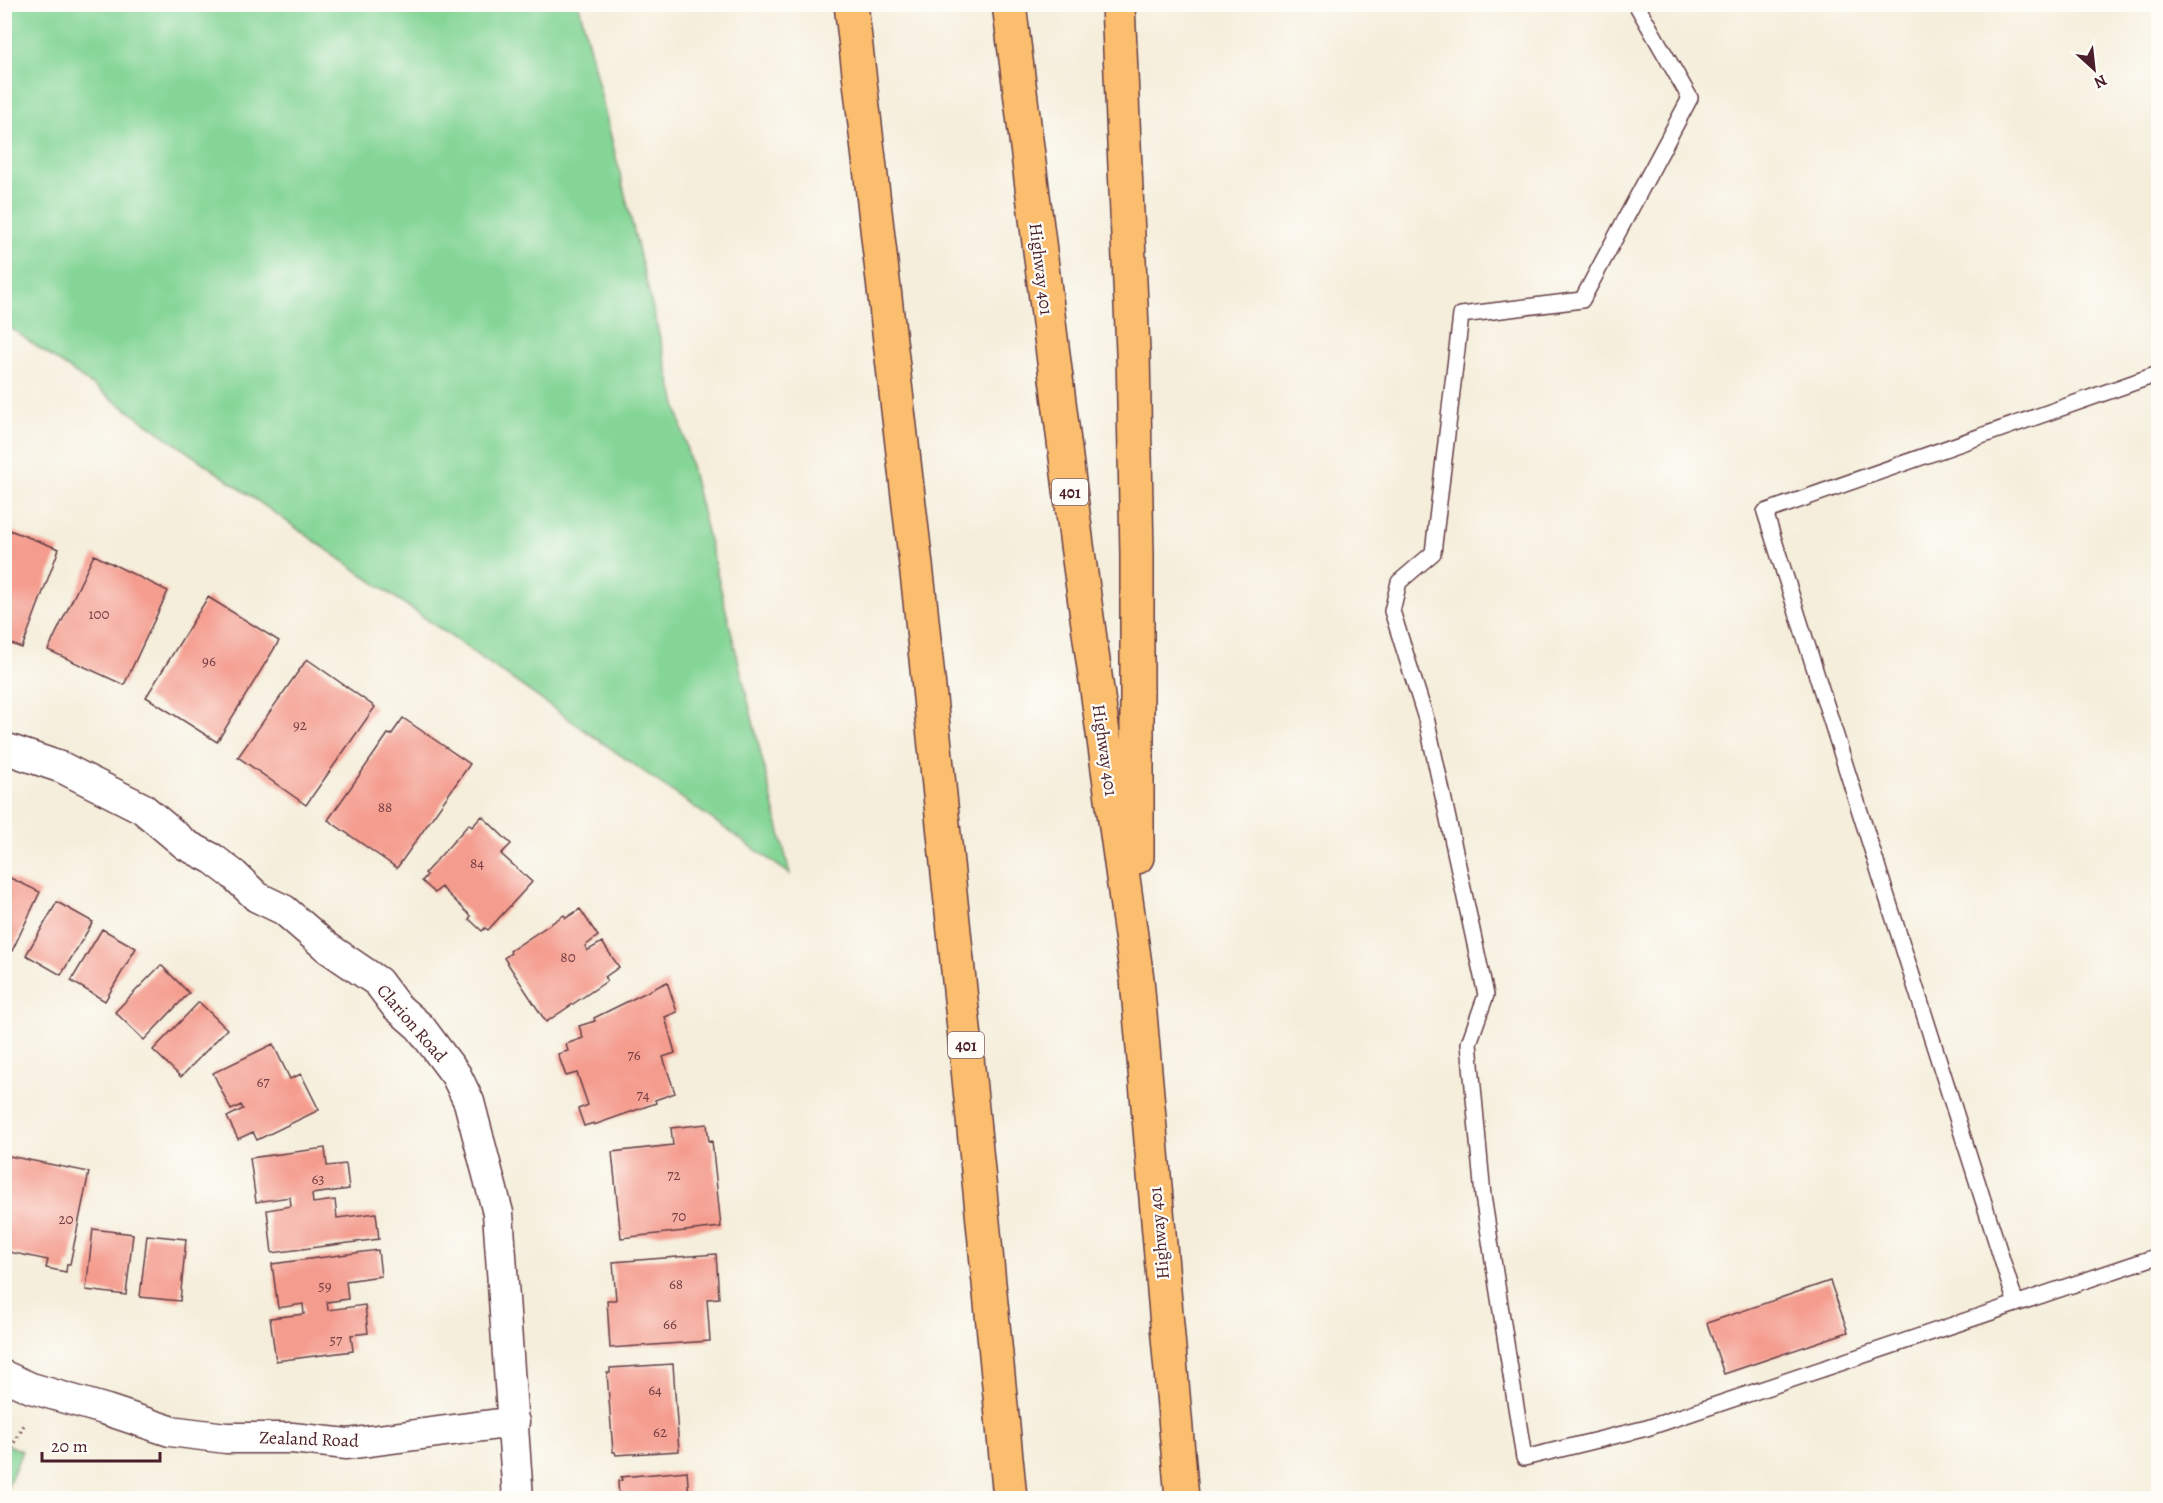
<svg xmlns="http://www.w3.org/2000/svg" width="2163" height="1503" font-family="Alegreya,serif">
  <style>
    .green { fill: #84d596; stroke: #677a60; stroke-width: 1.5 }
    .building { fill: #f49c8e }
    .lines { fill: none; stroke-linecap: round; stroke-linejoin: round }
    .lane-casing { stroke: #643e45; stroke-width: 18 }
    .street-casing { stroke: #643e45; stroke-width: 33 }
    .highway-casing { stroke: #643e45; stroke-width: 36 }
    .path { stroke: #643e45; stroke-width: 4; stroke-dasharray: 1.5 4.5; stroke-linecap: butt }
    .lane { stroke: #fff; stroke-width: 15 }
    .street { stroke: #fff; stroke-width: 30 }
    .highway { stroke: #fbbd6e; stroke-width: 33 }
    .labels { text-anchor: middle; stroke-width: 4.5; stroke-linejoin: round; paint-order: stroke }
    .number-label { font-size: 15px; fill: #743e44 }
    .shield { fill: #fdfcf7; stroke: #806168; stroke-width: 1.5 }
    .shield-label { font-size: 16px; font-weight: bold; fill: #4a1f2b }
    .street-label { font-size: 18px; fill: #4a1f2b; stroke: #fdfcf7 }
  </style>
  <rect width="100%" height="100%" fill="#fdfcf7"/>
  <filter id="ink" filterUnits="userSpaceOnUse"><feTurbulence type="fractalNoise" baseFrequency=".0167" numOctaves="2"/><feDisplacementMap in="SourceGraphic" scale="12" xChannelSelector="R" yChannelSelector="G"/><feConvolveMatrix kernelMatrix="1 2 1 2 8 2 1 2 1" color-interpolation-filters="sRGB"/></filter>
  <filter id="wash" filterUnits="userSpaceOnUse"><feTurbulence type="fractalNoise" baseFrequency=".008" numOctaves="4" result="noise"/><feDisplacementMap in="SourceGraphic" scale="24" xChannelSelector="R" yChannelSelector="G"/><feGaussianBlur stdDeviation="1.35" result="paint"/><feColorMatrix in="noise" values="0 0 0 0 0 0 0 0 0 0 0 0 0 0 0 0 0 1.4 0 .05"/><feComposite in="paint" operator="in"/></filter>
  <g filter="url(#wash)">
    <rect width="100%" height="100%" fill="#f5eedb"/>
    <path class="green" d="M5 4 579 5 790 874 5 324Z
      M5 1444 22 1451 5 1493Z"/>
    <g id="blocks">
      <path class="building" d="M4 528 59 549 22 648 4 641Z
        M94 555 168 591 124 685 48 650Z
        M208 597 279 641 217 742 146 697Z
        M307 659 375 707 306 805 238 757Z
        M403 718 470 764 397 868 328 820 388 734 391 735Z
        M482 816 511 844 501 854 532 882 488 930 485 928 482 931 469 919 471 916 441 887 435 893 422 881 427 875 425 873 469 824 472 827Z
        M4 875 40 892 12 951 4 947Z
        M57 902 93 922 61 975 26 955Z
        M580 909 598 936 585 946 587 951 602 942 619 967 605 977 607 981 546 1022 504 958 511 953 510 951 564 915 566 918Z
        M102 929 136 948 105 1001 71 981Z
        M161 965 189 993 144 1040 115 1012Z
        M667 982 677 1012 665 1017 675 1053 663 1057 675 1093 655 1100 656 1103 594 1125V1123L584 1126 578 1109 588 1105 577 1073 566 1076 558 1054 568 1051 566 1044 583 1038 579 1026 595 1021 594 1018Z
        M199 1002 227 1029 181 1077 153 1050Z
        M273 1044 290 1079 301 1074 319 1110 257 1140 253 1132 238 1139 227 1117 243 1109 241 1105 231 1110 213 1073Z
        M707 1124 709 1142 712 1141 721 1227 621 1238 612 1152 673 1145 671 1128Z
        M325 1148 327 1166 346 1164 349 1189 312 1194 313 1203 335 1200 337 1218 376 1213 379 1239 272 1253 267 1210 291 1206 290 1197 256 1202 250 1158Z
        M4 1155 89 1172 70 1264H67L66 1272 46 1268 48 1260 4 1251Z
        M93 1229 133 1234 126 1295 86 1290Z
        M147 1235 186 1239 180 1301 140 1297Z
        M378 1250 381 1276 346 1281 348 1299 327 1302 328 1310 365 1305 368 1333 351 1335 353 1351 276 1361 270 1318 304 1314 303 1304 278 1308 272 1264Z
        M716 1254 719 1298 707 1299 710 1341 610 1348 607 1300H616L613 1262Z
        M1830 1281 1848 1332 1724 1374 1707 1323Z
        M673 1364 679 1451 616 1455 615 1452H613L607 1373H610V1368Z
        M687 1471 689 1498H619L618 1481 622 1480 621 1477Z"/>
    </g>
  </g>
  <g filter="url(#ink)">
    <use href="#blocks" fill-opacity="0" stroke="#643e45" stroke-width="1.5"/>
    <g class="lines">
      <defs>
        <path id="lane" d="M1636 4 1690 98 1582 300 1461 315 1433 553 1399 582 1392 611 1427 722 1486 995 1469 1043 1483 1196 1524 1458 1647 1428 2158 1256
          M2016 1304 1765 512 2158 374"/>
        <path id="street" d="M4 748 63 768 142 808 186 845 213 859 234 875 257 897 284 910 328 948 378 982 396 1006 420 1027 456 1075 469 1102 498 1213 518 1498
          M4 1376 31 1388 107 1410 170 1431 226 1438H292L347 1444 514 1422"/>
        <path id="highway" d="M851 4 919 591 967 1058 1010 1498
          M1009 4 1077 545 1137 979 1182 1498
          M1118 4 1133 352 1137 555V857"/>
      </defs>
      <use href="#lane" class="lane-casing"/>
      <use href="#street" class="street-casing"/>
      <use href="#highway" class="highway-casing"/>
      <path class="path" d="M4 1456 9 1454 24 1424"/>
      <use href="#lane" class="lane"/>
      <use href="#street" class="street"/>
      <use href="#highway" class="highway"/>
    </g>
  </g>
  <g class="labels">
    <g class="number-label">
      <text x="99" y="619">100</text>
      <text x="209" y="666">96</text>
      <text x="300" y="730">92</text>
      <text x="385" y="812">88</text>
      <text x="477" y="868">84</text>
      <text x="568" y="962">80</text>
      <text x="634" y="1060">76</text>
      <text x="263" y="1087">67</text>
      <text x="643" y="1100">74</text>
      <text x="674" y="1180">72</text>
      <text x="318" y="1184">63</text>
      <text x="679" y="1221">70</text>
      <text x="66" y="1224">20</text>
      <text x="676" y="1289">68</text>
      <text x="325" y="1291">59</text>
      <text x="670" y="1329">66</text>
      <text x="336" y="1345">57</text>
      <text x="655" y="1395">64</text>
      <text x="660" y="1437">62</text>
    </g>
    <g class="shield">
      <rect x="1052" y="479" width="36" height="26" rx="4.5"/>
      <rect x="948" y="1032" width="36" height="26" rx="4.5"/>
    </g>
    <g class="shield-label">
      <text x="1070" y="498">401</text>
      <text x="966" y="1051">401</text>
    </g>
    <g class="street-label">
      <text transform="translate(1041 269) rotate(83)" y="6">Highway 401</text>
      <text transform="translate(1105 750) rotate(82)" y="6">Highway 401</text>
      <text transform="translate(412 1023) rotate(49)" y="6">Clarion Road</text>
      <text transform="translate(1159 1233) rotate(-95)" y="6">Highway 401</text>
      <text transform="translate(309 1439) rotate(2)" y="6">Zealand Road</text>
    </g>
  </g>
  <rect width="2163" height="1503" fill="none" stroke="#fdfcf7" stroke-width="24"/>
  <g transform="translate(2094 69) rotate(153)" stroke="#fdfcf7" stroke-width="4.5" paint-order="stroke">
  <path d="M0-4.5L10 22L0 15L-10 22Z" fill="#4a1f2b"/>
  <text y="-9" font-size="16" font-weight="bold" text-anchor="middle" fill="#4a1f2b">N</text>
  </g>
  <path d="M42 1452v9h118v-9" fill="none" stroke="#4a1f2b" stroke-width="3"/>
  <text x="51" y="1452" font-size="18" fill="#4a1f2b" stroke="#fdfcf7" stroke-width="4.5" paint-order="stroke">20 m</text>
</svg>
